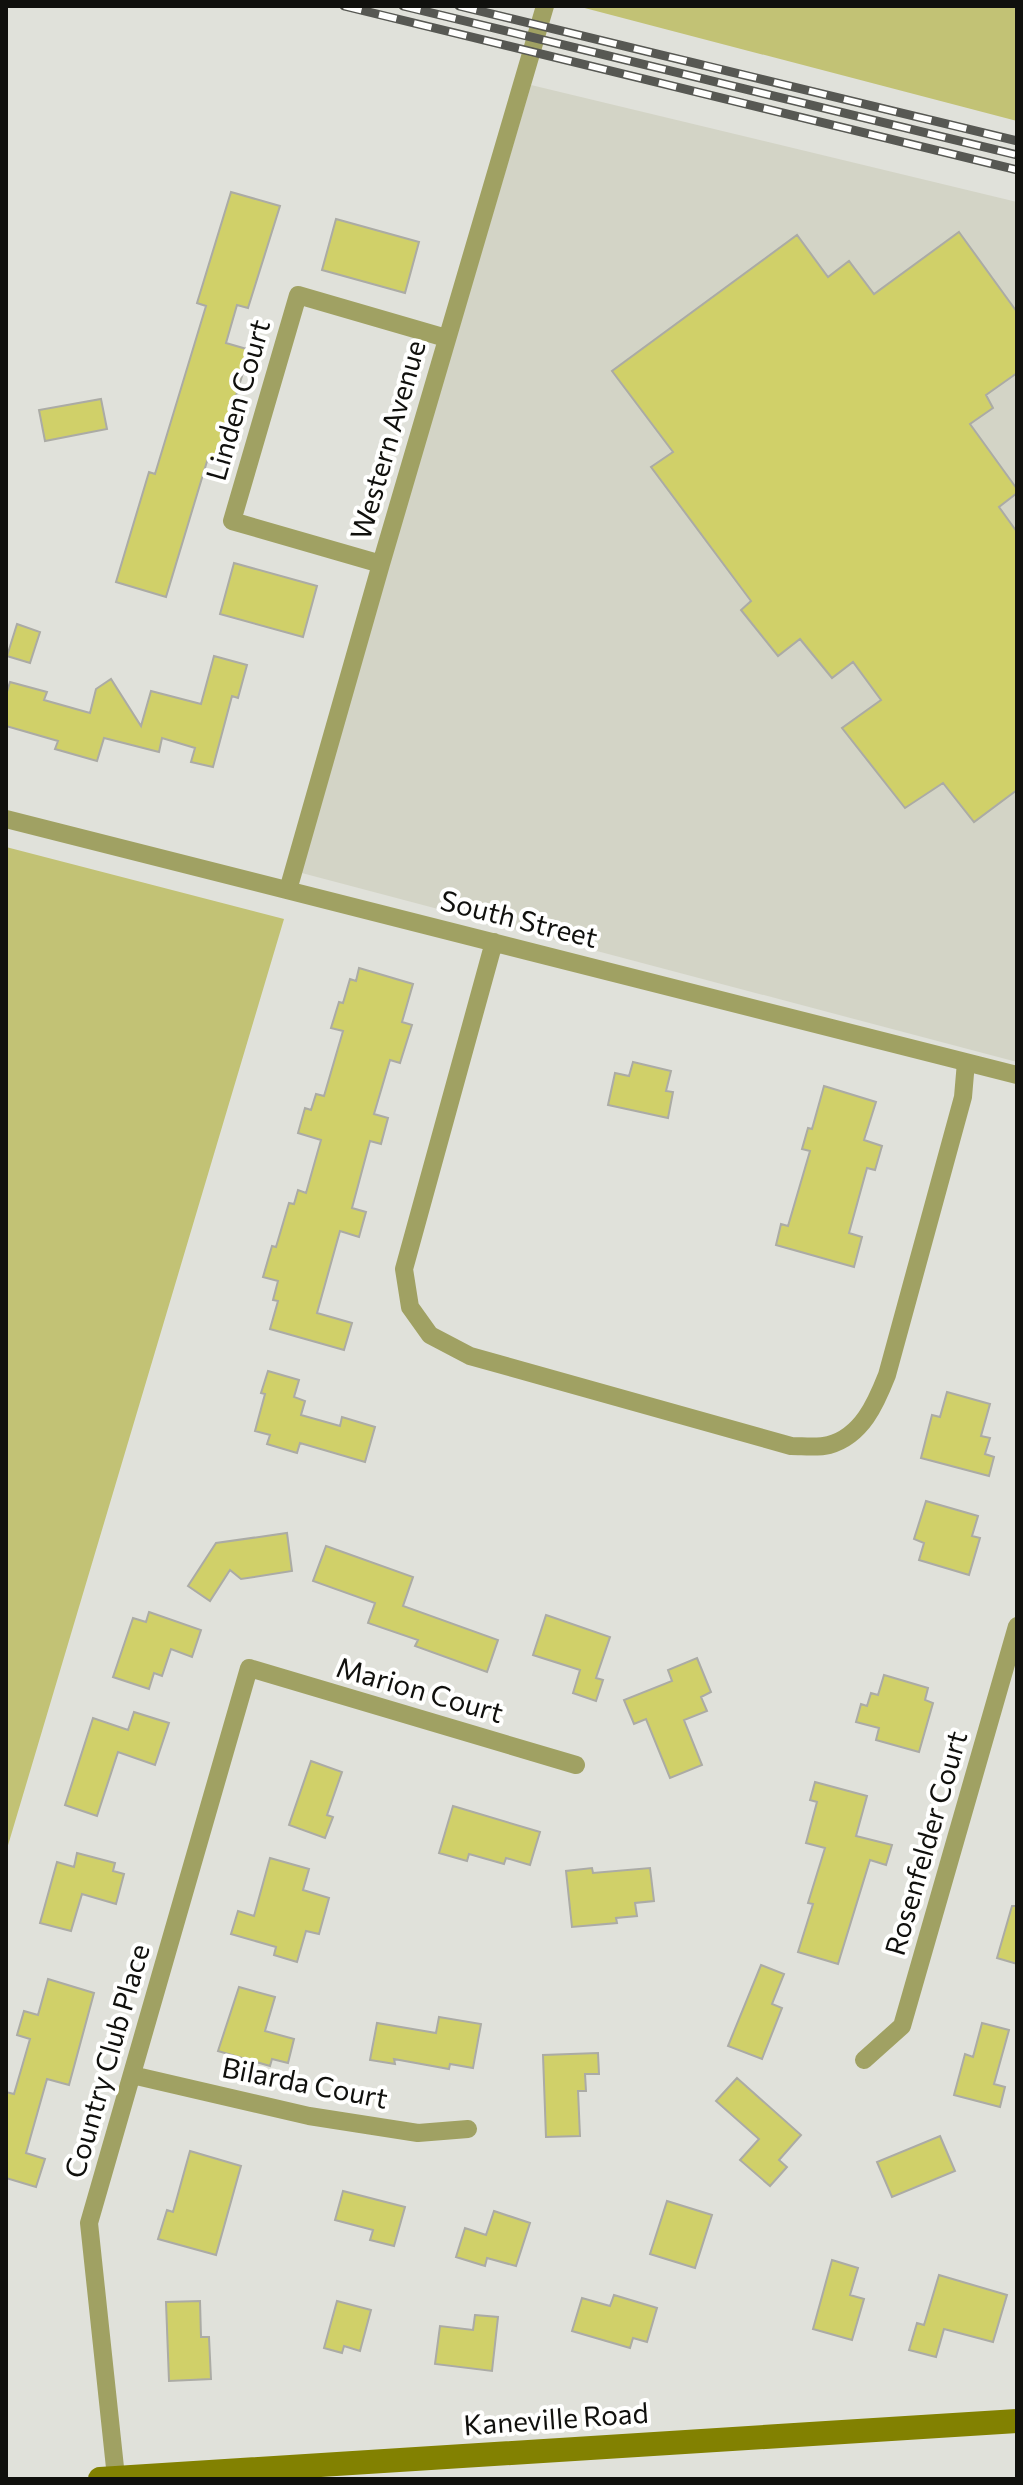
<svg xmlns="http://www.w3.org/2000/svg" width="1023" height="2485" font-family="Commissioner,sans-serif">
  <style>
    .built { fill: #d3d4c6 }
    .green { fill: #c2c275 }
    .building { fill: #d0d069; stroke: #ababa5; stroke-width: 2 }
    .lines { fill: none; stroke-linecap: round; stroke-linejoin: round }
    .street { stroke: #a0a163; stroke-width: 18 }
    .secondary { stroke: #828101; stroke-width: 24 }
    .rail-casing { stroke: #575853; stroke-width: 9 }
    .rail { stroke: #fffffe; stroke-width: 6; stroke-dasharray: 18; stroke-linecap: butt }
    .labels { text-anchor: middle; stroke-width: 8; stroke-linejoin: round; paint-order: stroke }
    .street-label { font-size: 28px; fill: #10100d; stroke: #fffffe }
  </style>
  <rect width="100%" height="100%" fill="#e0e1da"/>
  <path class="built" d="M531 85 1017 202V1062L298 872Z"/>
  <path class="green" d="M577 6H1017V121Z
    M6 847 284 919 6 1852Z"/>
  <path class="building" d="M231 192 280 206 248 308 237 305 226 343 250 350 216 461 208 458 166 597 116 582 149 472 155 474 206 306 197 303Z
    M336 219 419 242 405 293 322 270Z
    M959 232 1017 312V373L986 395 993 408 970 424 1017 489V493L999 507 1017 532V790L974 822 943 783 905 808 842 728 881 700 853 662 832 678 800 639 778 656 741 610 751 601 651 467 673 452 612 371 797 235 828 277 849 261 874 294Z
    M101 399 107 429 45 441 39 410Z
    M234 563 317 586 303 637 220 614Z
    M17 624 40 632 30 663 7 656Z
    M214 656 247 665 238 698 232 696 213 767 191 762 195 748 162 738 159 752 104 738 97 761 55 749 58 741 6 726V695L10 682 47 692 44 700 90 713 96 689 111 679 141 726 151 691 201 704Z
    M359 968 413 984 402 1022 412 1025 400 1063 390 1060 374 1114 388 1118 381 1144 370 1141 352 1208 366 1212 359 1237 340 1231 317 1313 352 1323 344 1350 270 1329 278 1301 273 1300 278 1281 263 1277 272 1246 276 1247 289 1203 294 1204 298 1190 306 1193 321 1140 298 1133 305 1108 311 1110 316 1094 324 1096 343 1031 331 1028 339 1002 343 1003 350 979 356 981Z
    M633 1062 671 1071 666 1091 673 1092 668 1118 608 1105 615 1073 629 1076Z
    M824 1086 876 1102 864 1140 882 1146 875 1170 867 1168 849 1233 862 1237 854 1267 776 1245 781 1224 788 1226 810 1151 802 1149 808 1128 812 1129Z
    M268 1371 299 1380 294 1397 305 1401 301 1415 340 1426 342 1417 375 1427 365 1462 300 1443 297 1453 267 1444 270 1435 255 1431 265 1394 261 1393Z
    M947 1392 990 1404 981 1436 990 1438 985 1454 994 1457 989 1476 921 1458 932 1415 940 1417Z
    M926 1501 978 1516 972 1536 980 1538 969 1575 919 1560 924 1543 914 1539Z
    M287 1533 292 1571 241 1579 230 1570 210 1601 188 1586 216 1543Z
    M326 1546 413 1577 403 1606 498 1640 487 1672 415 1646 418 1640 368 1623 375 1603 313 1581Z
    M149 1612 201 1630 192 1657 171 1649 162 1676 154 1673 149 1689 113 1677 133 1618 146 1622Z
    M546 1615 610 1637 596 1678 603 1680 596 1701 573 1693 580 1670 533 1655Z
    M697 1658 711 1692 701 1697 707 1711 684 1720 702 1765 670 1778 646 1719 634 1724 624 1700 672 1681 668 1670Z
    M884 1675 928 1688 925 1700 933 1703 919 1752 876 1740 879 1728 856 1722 861 1704 867 1706 871 1693 878 1695Z
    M134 1712 169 1723 155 1765 118 1752 97 1816 65 1805 93 1718 128 1730Z
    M311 1761 342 1772 327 1815 333 1817 325 1838 289 1825Z
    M815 1782 867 1796 856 1836 892 1845 886 1865 870 1860 838 1964 798 1952 813 1904 808 1903 825 1848 806 1843 817 1802 810 1800Z
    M453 1806 540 1832 530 1865 506 1858 504 1864 469 1854 467 1861 439 1853Z
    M77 1853 115 1863 113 1871 124 1874 116 1904 82 1894 71 1931 40 1923 57 1862 74 1867Z
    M270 1858 309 1869 303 1890 329 1898 319 1934 306 1931 297 1962 274 1955 276 1947 231 1934 238 1911 254 1916Z
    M592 1868 593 1873 650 1868 654 1901 635 1903 637 1916 616 1918 617 1923 572 1927 566 1871Z
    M1012 1906H1017V1964L997 1958Z
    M761 1965 784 1974 772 2004 782 2008 762 2059 728 2046Z
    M48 1979 94 1993 69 2085 47 2079 26 2153 45 2159 36 2187 6 2178V2092L14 2094 30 2039 17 2035 24 2011 38 2015Z
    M239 1987 275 1997 265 2031 294 2039 288 2063 272 2059 270 2066 218 2051Z
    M439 2017 481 2024 473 2068 450 2064 449 2069 394 2059 395 2064 370 2060 377 2023 436 2033Z
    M982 2023 1009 2030 994 2084 1005 2087 1000 2107 954 2095 965 2054 973 2057Z
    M598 2053 599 2074H585L586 2091H578L580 2136 546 2137 543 2055Z
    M737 2078 801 2135 779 2160 787 2167 770 2186 740 2160 759 2139 716 2101Z
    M940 2136 955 2171 892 2197 877 2162Z
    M190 2151 241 2166 216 2255 158 2239 167 2210 173 2212Z
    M343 2191 405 2207 394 2246 370 2240 373 2230 335 2220Z
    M667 2201 712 2215 695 2268 650 2254Z
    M494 2211 530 2223 516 2266 487 2258 485 2266 456 2257 465 2228 486 2235Z
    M832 2260 858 2268 850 2295 864 2299 852 2340 813 2329Z
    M939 2275 1007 2295 993 2342 944 2329 936 2357 909 2350 917 2323 924 2325Z
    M614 2295 657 2308 647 2342 633 2338 630 2348 572 2331 582 2298 610 2306Z
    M200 2301 201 2337H209L211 2379 169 2381 166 2302Z
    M337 2301 371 2310 360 2351 344 2346 342 2353 324 2348Z
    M475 2315 498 2317 492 2371 435 2364 440 2326 473 2330Z"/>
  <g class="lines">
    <path class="street" d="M381 564 232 521 298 295 446 338
      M6 819 1017 1075
      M288 890 381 564 545 6
      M494 942 404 1269 410 1307 430 1335 470 1356 791 1446C803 1446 818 1448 829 1445 862 1436 876 1403 887 1375L963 1097 966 1062
      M864 2060 902 2026 1017 1626
      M132 2075 309 2116 418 2133 468 2129
      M116 2477 89 2223 249 1668 576 1765"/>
    <path class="secondary" d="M100 2479 1017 2421"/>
    <defs>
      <path id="rail" d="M344 6 1017 170
        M403 6 1017 155
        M459 6 1017 141"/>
    </defs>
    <use href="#rail" class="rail-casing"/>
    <use href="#rail" class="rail"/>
  </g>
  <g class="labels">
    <g class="street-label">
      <text transform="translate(238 400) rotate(-74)" y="10">Linden Court</text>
      <text transform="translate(388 440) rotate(-74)" y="10">Western Avenue</text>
      <text transform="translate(519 919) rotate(14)" y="10">South Street</text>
      <text transform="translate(420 1690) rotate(16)" y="10">Marion Court</text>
      <text transform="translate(926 1843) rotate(-74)" y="10">Rosenfelder Court</text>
      <text transform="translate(107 2061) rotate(-74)" y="10">Country Club Place</text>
      <text transform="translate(305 2083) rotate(11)" y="10">Bilarda Court</text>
      <text transform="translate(556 2419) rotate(-4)" y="10">Kaneville Road</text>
    </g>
  </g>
  <rect width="1023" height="2485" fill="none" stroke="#10100d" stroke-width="16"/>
</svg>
